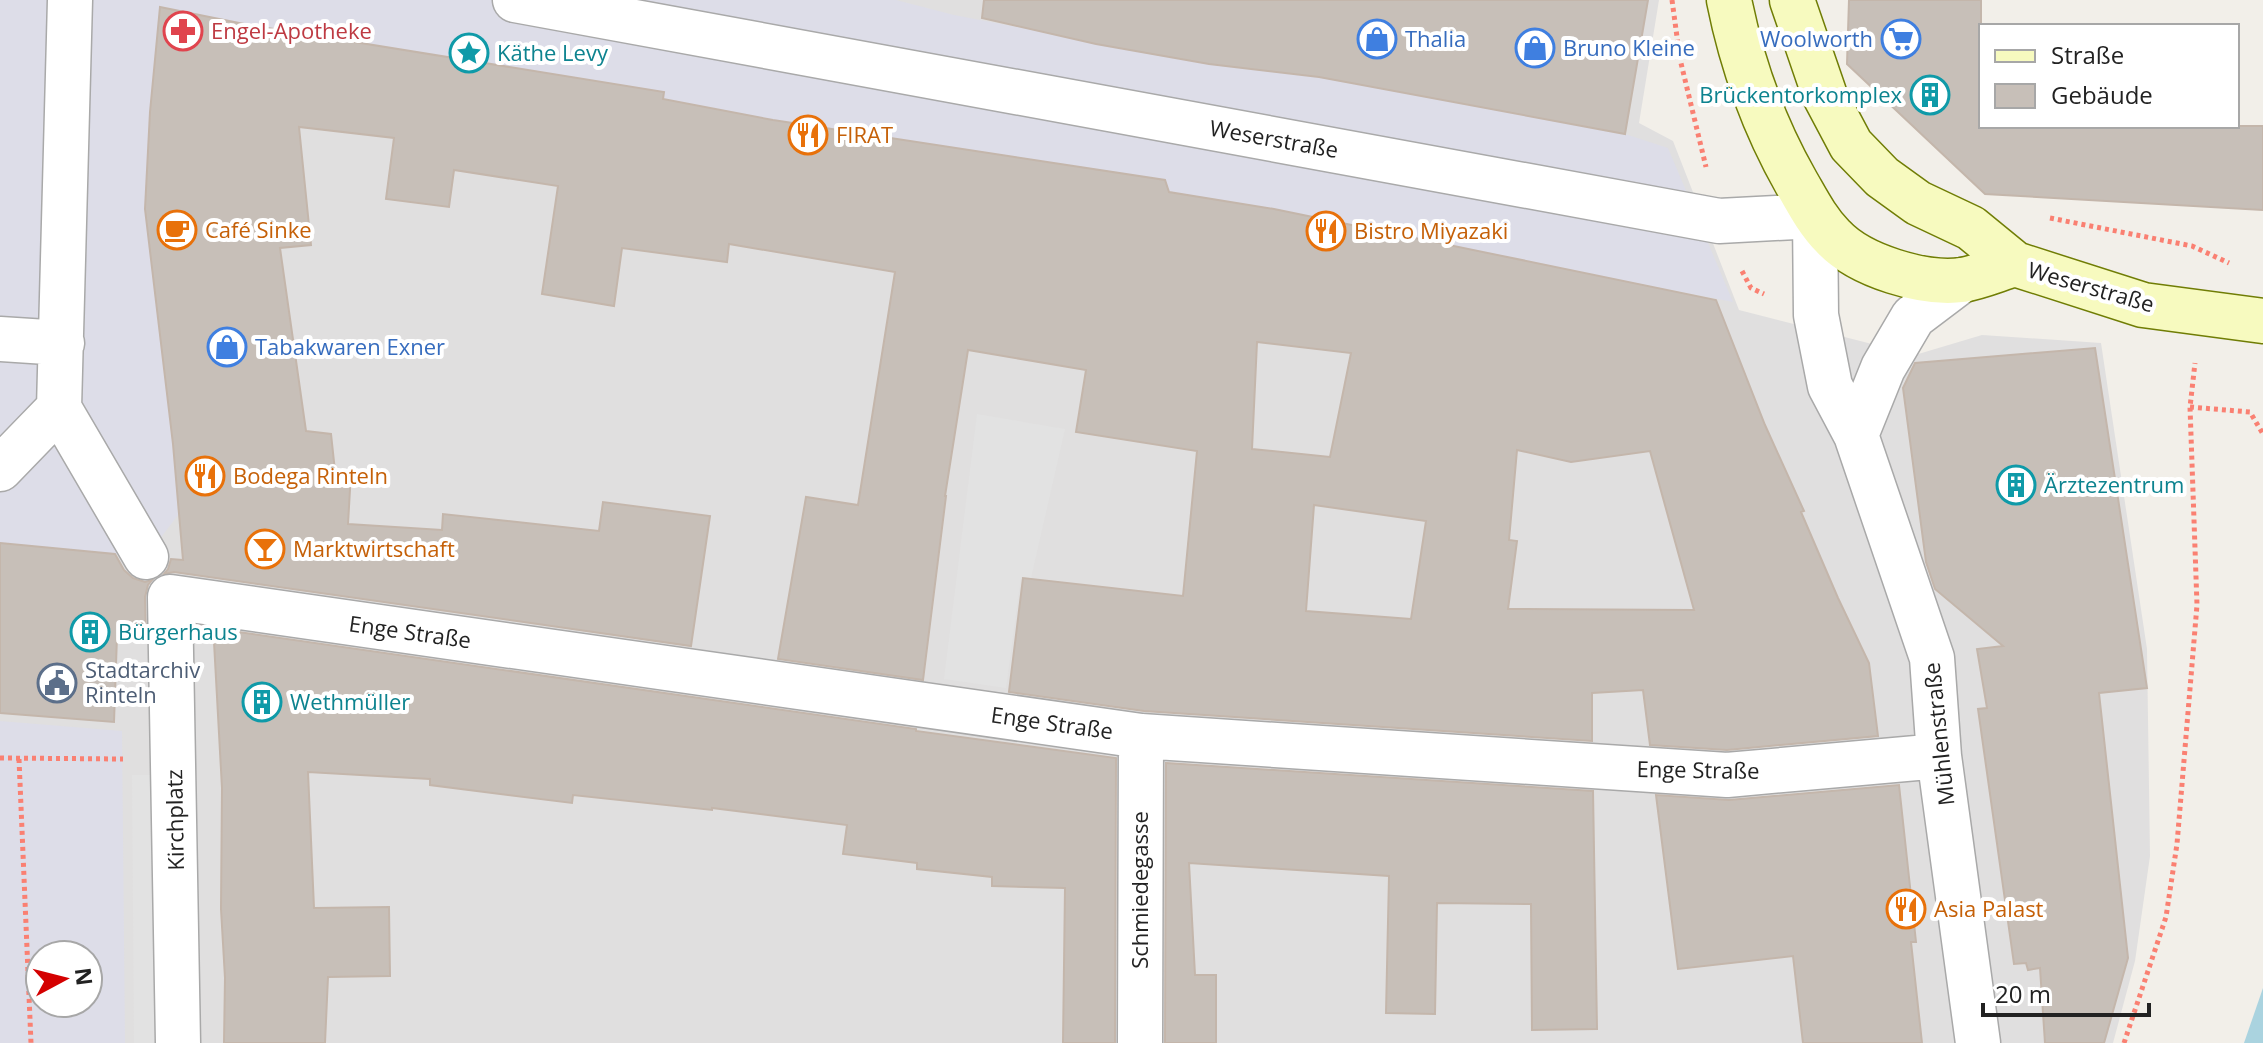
<svg xmlns="http://www.w3.org/2000/svg" width="2263" height="1043" font-family="'Open Sans',sans-serif">
  <style>
    .residential { fill: #e0dfdf; fill-rule: evenodd }
    .parking { fill: #e2e2e2 }
    .plaza { fill: #dddde8; fill-rule: evenodd }
    .water { fill: #aad3df }
    .building { fill: #c7bfb8; stroke: #c4b6ab; stroke-width: 2; fill-rule: evenodd }
    .lines { fill: none; stroke-linecap: round; stroke-linejoin: round }
    .pedestrian-casing { stroke: #a9a9a9; stroke-width: 47 }
    .minor-casing { stroke: #a9a9a9; stroke-width: 47 }
    .secondary-casing { stroke: #707d05; stroke-width: 47 }
    .path { stroke: #fa8072; stroke-width: 5; stroke-dasharray: 4 4; stroke-linecap: butt }
    .pedestrian { stroke: #fff; stroke-width: 44 }
    .minor { stroke: #fff; stroke-width: 44 }
    .secondary { stroke: #f7fabf; stroke-width: 44 }
    .labels { text-anchor: middle; stroke-width: 8; stroke-linejoin: round; paint-order: stroke }
    .health-label { font-size: 22px; fill: #be3a42; stroke: #fff; text-anchor: start }
    .shop-label { font-size: 22px; fill: #366cbe; stroke: #fff; text-anchor: start }
    .culture-label { font-size: 22px; fill: #0d838f; stroke: #fff; text-anchor: start }
    .food-label { font-size: 22px; fill: #c56008; stroke: #fff; text-anchor: start }
    .street-label { font-size: 22px; fill: #222; stroke: #fff }
    .service-label { font-size: 22px; fill: #4e5e75; stroke: #fff; text-anchor: start }
  </style>
  <rect width="100%" height="100%" fill="#f2efe9"/>
  <path class="residential" d="M0 0H1659L1639 123 1673 141 1739 310 1915 355 1982 335 2101 343 2147 649 2150 856 2135 961 2113 1043H0ZM40 955H88V1003H40Z"/>
  <path class="parking" d="M977 414 1065 429 1031 578 1021 577 1006 688 944 679Z
    M132 775H156L157 1043H134Z"/>
  <path class="plaza" d="M0 0H896L954 15 1033 30 1096 44 1199 62 1319 77 1422 95 1625 134 1668 148 1733 302 1481 253 1274 209 1169 192 1164 180 773 120 663 99V92L249 25 160 8 150 112 145 203 173 444 178 515 146 557 0 543Z
    M0 721 122 731 125 1043H0ZM88 955V1003H40V955Z"/>
  <path class="water" d="M2263 988V1043H2244Z"/>
  <path class="building" d="M984 0H1648L1625 134 1319 77 1209 64 1096 44 982 18Z
    M1849 0H1981V126H2263V210L1985 194 1847 64Z
    M160 7 249 25 664 92 663 99 773 120 1165 180 1169 192 1274 209 1716 300 1765 425 1804 511 1801 512 1838 598 1869 663 1878 736 1727 750 1650 745 1643 690 1592 693V741L1144 711 1009 692 1023 578 1183 596 1197 451 1076 432 1086 370 968 350 945 496H946L923 680 778 659 806 497 858 505 895 272 729 244 727 262 622 248 614 306 542 294 558 186 454 170 449 207 386 199 394 138 299 127 311 245 280 248 306 431 331 434 335 471 351 472 348 524 442 530 443 514 599 531 603 502 710 516 691 646 174 572 164 574 168 569 171 559 183 560 173 444 145 209 150 112ZM1257 342 1351 353 1330 457 1252 449ZM1517 450 1571 462 1650 451 1694 610 1508 609 1517 541 1509 540ZM1314 505 1426 521 1411 619 1306 611Z
    M2095 348 2147 688 2099 693 2128 958 2104 1043H2045L2040 968 2028 970 2026 963 2014 964 1978 709 1987 708 1977 649 2003 646 1935 589 1926 562 1903 388 1915 363Z
    M0 543 115 554 124 570 133 578 145 582 152 580 148 585 145 597 146 638 117 636 114 722 0 713Z
    M196 626 916 729V731L1116 758 1115 1043H1063L1065 888 992 886V877L917 869V863L843 854 847 825 712 808V810L573 795 572 803 430 785V779L308 772 314 908 389 907 390 976 328 977 325 1043H224L225 978 221 909 222 788 214 642 196 641Z
    M1166 763 1593 791 1597 1029 1532 1030 1531 904 1437 903 1435 1014 1386 1013 1389 876 1189 863 1195 975H1216V1043H1165Z
    M1899 785 1916 942H1911L1922 1043H1803L1793 956 1678 969 1656 795 1729 800Z"/>
  <g class="lines">
    <defs>
      <path id="pedestrian" d="M70 0 59 408 146 557
        M515 0 1719 221 1815 216
        M0 339 62 343
        M0 469 59 408"/>
      <path id="minor" d="M1815 216 1816 315 1830 386 1856 435 1932 658 1939 756 1978 1043
        M1856 435 1883 368 1913 317 1962 280
        M178 1043 170 597 1141 736 1727 775 1939 756
        M1140 1043 1141 736"/>
      <path id="secondary" d="M1729 0C1742 65 1763 124 1796 182 1807 201 1817 221 1833 237 1860 266 1924 285 1962 280 1980 277 1998 269 2015 264
        M1792 0 1825 96 1851 145 1882 177 1918 203 1971 228 2015 264 2143 305 2263 321"/>
    </defs>
    <use href="#pedestrian" class="pedestrian-casing"/>
    <use href="#minor" class="minor-casing"/>
    <use href="#secondary" class="secondary-casing"/>
    <path class="path" d="M1672 0 1680 59 1706 167
      M2050 218 2192 246 2229 263
      M1742 271 1751 288 1764 294
      M2190 407 2250 412 2263 434
      M0 758 123 759
      M19 759 31 1043
      M2124 1043 2166 917 2177 844 2197 605 2190 407 2195 363"/>
    <use href="#pedestrian" class="pedestrian"/>
    <use href="#minor" class="minor"/>
    <use href="#secondary" class="secondary"/>
  </g>
  <defs>
    <symbol id="pharmacy-ring" viewBox="-11 -11 22 22"><circle r="9.5" fill="#fff" stroke="#e0444e" stroke-width="1.5"/><path d="M-2-6h4v4h4v4h-4v4h-4v-4h-4v-4h4Z" fill="#e0444e"/></symbol>
    <symbol id="shop-ring" viewBox="-11 -11 22 22"><circle r="9.5" fill="#fff" stroke="#3f7fe0" stroke-width="1.5"/><path d="M-5-2.5h2.3a2.7 3.5 0 0 1 5.4 0H5L5.5 6h-11ZM-1.5-2.5h3a1.5 2.3 0 0 0-3 0Z" fill="#3f7fe0"/></symbol>
    <symbol id="supermarket-ring" viewBox="-11 -11 22 22"><circle r="9.5" fill="#fff" stroke="#3f7fe0" stroke-width="1.5"/><path d="M-6-5.5h2.5l.6 2H6L4.5 2H-2.5L-4.4-4H-6ZM-1.5 3.2a1.3 1.3 0 1 0 .1 0ZM3 3.2a1.3 1.3 0 1 0 .1 0Z" fill="#3f7fe0"/></symbol>
    <symbol id="sight-ring" viewBox="-11 -11 22 22"><circle r="9.5" fill="#fff" stroke="#0f9aa8" stroke-width="1.5"/><path d="M0-6L1.8-2.2L6-1.7L2.9 1.2L3.7 5.4L0 3.3L-3.7 5.4L-2.9 1.2L-6-1.7L-1.8-2.2Z" fill="#0f9aa8"/></symbol>
    <symbol id="building-ring" viewBox="-11 -11 22 22"><circle r="9.5" fill="#fff" stroke="#0f9aa8" stroke-width="1.5"/><path d="M-4-6H4V6H1V3H-1V6H-4ZM-2.5-4.3h1.7v1.8h-1.7ZM.8-4.3h1.7v1.8H.8ZM-2.5-1h1.7V.8h-1.7ZM.8-1h1.7V.8H.8Z" fill="#0f9aa8"/></symbol>
    <symbol id="restaurant-ring" viewBox="-11 -11 22 22"><circle r="9.5" fill="#fff" stroke="#e8710a" stroke-width="1.5"/><path d="M-5-6h1v4h1v-4h1v4h1v-4h1v5L-1.5 .5V6h-2V.5L-5-1ZM5-6V6H3V1.5H1.5Q1.5-4 5-6Z" fill="#e8710a"/></symbol>
    <symbol id="cafe-ring" viewBox="-11 -11 22 22"><circle r="9.5" fill="#fff" stroke="#e8710a" stroke-width="1.5"/><path d="M-5.5-4.5H6V0H3Q3 3.5 0 3.5H-2.5Q-5.5 3.5-5.5 0ZM3-3.2v2h1.7v-2ZM-6 4.5H4V6H-6Z" fill="#e8710a"/></symbol>
    <symbol id="bar-ring" viewBox="-11 -11 22 22"><circle r="9.5" fill="#fff" stroke="#e8710a" stroke-width="1.5"/><path d="M-6-5H6L.8 .8V4.5H3.5V6h-7V4.5H-.8V.8Z" fill="#e8710a"/></symbol>
    <symbol id="civic-ring" viewBox="-11 -11 22 22"><circle r="9.5" fill="#fff" stroke="#5c6f8a" stroke-width="1.5"/><path d="M-.6-6.5H3V-4.5H.6V-3L4-1V1h2V6H-6V1h2V-1L-.6-3ZM-1.2 2.5V6h2.4V2.5Z" fill="#5c6f8a"/></symbol>
  </defs>
  <g fill-rule="evenodd">
    <use href="#pharmacy-ring" x="161" y="9" width="44" height="44"/>
    <use href="#shop-ring" x="1355" y="17" width="44" height="44"/>
    <use href="#supermarket-ring" x="1879" y="17" width="44" height="44"/>
    <use href="#shop-ring" x="1513" y="26" width="44" height="44"/>
    <use href="#sight-ring" x="447" y="31" width="44" height="44"/>
    <use href="#building-ring" x="1908" y="73" width="44" height="44"/>
    <use href="#restaurant-ring" x="786" y="113" width="44" height="44"/>
    <use href="#cafe-ring" x="155" y="208" width="44" height="44"/>
    <use href="#restaurant-ring" x="1304" y="209" width="44" height="44"/>
    <use href="#shop-ring" x="205" y="325" width="44" height="44"/>
    <use href="#restaurant-ring" x="183" y="454" width="44" height="44"/>
    <use href="#building-ring" x="1994" y="463" width="44" height="44"/>
    <use href="#bar-ring" x="243" y="527" width="44" height="44"/>
    <use href="#building-ring" x="68" y="610" width="44" height="44"/>
    <use href="#civic-ring" x="35" y="661" width="44" height="44"/>
    <use href="#building-ring" x="240" y="680" width="44" height="44"/>
    <use href="#restaurant-ring" x="1884" y="887" width="44" height="44"/>
  </g>
  <g class="labels">
    <g class="health-label">
      <text x="211" y="39">Engel-Apotheke</text>
    </g>
    <g class="shop-label">
      <text x="1405" y="47">Thalia</text>
      <text x="1873" y="47" text-anchor="end">Woolworth</text>
      <text x="1563" y="56">Bruno Kleine</text>
      <text x="255" y="355">Tabakwaren Exner</text>
    </g>
    <g class="culture-label">
      <text x="497" y="61">Käthe Levy</text>
      <text x="1902" y="103" text-anchor="end">Brückentorkomplex</text>
      <text x="2044" y="493">Ärztezentrum</text>
      <text x="118" y="640">Bürgerhaus</text>
      <text x="290" y="710">Wethmüller</text>
    </g>
    <g class="food-label">
      <text x="836" y="143">FIRAT</text>
      <text x="205" y="238">Café Sinke</text>
      <text x="1354" y="239">Bistro Miyazaki</text>
      <text x="233" y="484">Bodega Rinteln</text>
      <text x="293" y="557">Marktwirtschaft</text>
      <text x="1934" y="917">Asia Palast</text>
    </g>
    <g class="street-label">
      <text transform="translate(1274 139) rotate(10)" y="8">Weserstraße</text>
      <text transform="translate(2091 287) rotate(16)" y="8">Weserstraße</text>
      <text transform="translate(410 632) rotate(8)" y="8">Enge Straße</text>
      <text transform="translate(1052 723) rotate(8)" y="8">Enge Straße</text>
      <text transform="translate(1939 734) rotate(-96)" y="8">Mühlenstraße</text>
      <text transform="translate(1698 770) rotate(1)" y="8">Enge Straße</text>
      <text transform="translate(175 820) rotate(-91)" y="8">Kirchplatz</text>
      <text transform="translate(1140 890) rotate(-90)" y="8">Schmiedegasse</text>
    </g>
    <g class="service-label">
      <text x="85" y="678">Stadtarchiv<tspan x="85" dy="25">Rinteln</tspan></text>
    </g>
  </g>
  <rect x="1979" y="24" width="260" height="104" fill="#ffffff" stroke="#a7a7a7" stroke-width="2"/>
  <rect x="1995" y="50" width="40" height="12" fill="#f7fabf" stroke="#a7a7a7" stroke-width="2"/>
  <text x="2051" y="64" font-size="24" fill="#222222">Straße</text>
  <rect x="1995" y="84" width="40" height="24" fill="#c7bfb8" stroke="#a7a7a7" stroke-width="2"/>
  <text x="2051" y="104" font-size="24" fill="#222222">Gebäude</text>
  <g transform="translate(64 979) rotate(83)"><circle r="38" fill="#ffffff" stroke="#a7a7a7" stroke-width="2"/>
  <path d="M0-6L14 30L0 20L-14 30Z" fill="#d40000"/>
  <text y="-12" font-size="22" font-weight="bold" text-anchor="middle" fill="#222222">N</text>
  </g>
  <path d="M1983 1003v12h166v-12" fill="none" stroke="#222222" stroke-width="4"/>
  <text x="1995" y="1003" font-size="24" fill="#222222" stroke="#ffffff" stroke-width="6" paint-order="stroke">20 m</text>
</svg>
